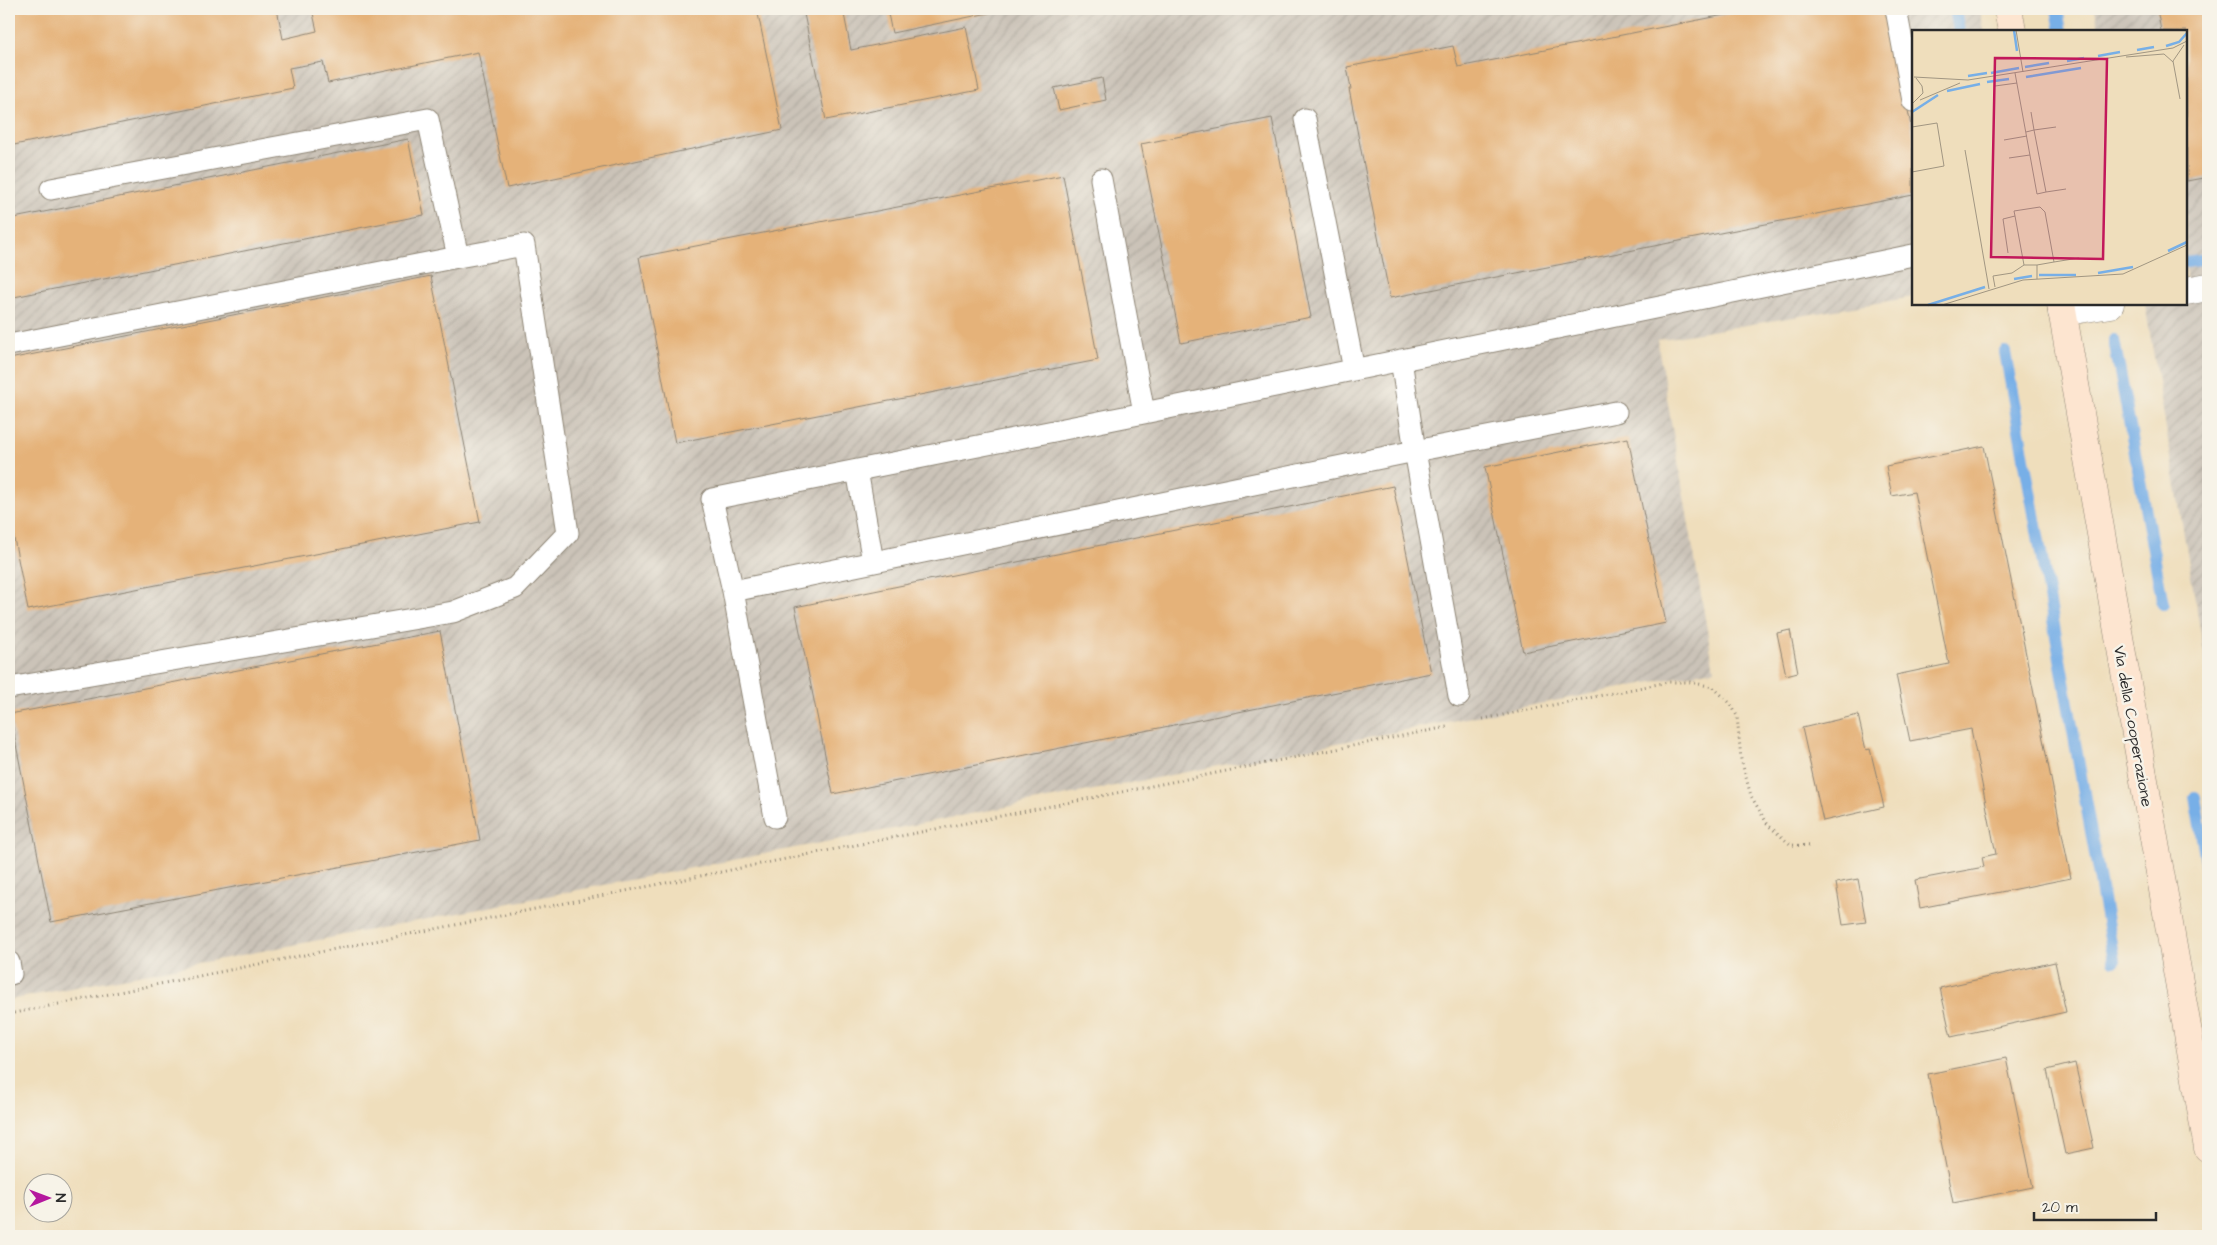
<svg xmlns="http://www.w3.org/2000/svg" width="2217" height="1245" font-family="'Architects Daughter',sans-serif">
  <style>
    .industrial { fill: url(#industrial-furrows) }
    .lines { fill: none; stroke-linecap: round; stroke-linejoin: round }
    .stream { stroke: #77afe7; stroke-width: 12 }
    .building { fill: #e5b279 }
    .lane-casing { stroke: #8d8474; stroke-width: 23 }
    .street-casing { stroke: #8d8474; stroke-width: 29 }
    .secondary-casing { stroke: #8d8474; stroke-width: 29 }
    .path { stroke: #8d8474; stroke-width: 3; stroke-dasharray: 1 4; stroke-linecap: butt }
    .lane { stroke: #fff; stroke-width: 21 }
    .street { stroke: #fff; stroke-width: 28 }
    .secondary { stroke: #fde5d0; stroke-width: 28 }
    .labels { text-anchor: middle; stroke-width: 5; stroke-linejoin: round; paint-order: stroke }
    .street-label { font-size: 16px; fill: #2b2b2b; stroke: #f7f3e8 }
    .inset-river { fill: none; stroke: #77afe7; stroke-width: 2.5 }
    .inset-road { fill: none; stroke: #a19682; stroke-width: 1 }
    .view { fill: #c2185b; fill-opacity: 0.15; stroke: #c2185b; stroke-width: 2.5 }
    .inset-edge { fill: none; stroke: #2b2b2b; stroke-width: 2.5 }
  </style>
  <defs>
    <pattern id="industrial-furrows" width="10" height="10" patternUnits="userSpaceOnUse" patternTransform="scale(1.25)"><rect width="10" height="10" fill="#cbc3b8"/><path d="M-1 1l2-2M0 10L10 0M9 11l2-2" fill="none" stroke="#aea89e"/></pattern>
  </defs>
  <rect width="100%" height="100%" fill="#f7f3e8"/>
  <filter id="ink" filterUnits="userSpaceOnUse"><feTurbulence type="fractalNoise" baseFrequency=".02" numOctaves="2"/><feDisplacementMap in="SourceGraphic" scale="10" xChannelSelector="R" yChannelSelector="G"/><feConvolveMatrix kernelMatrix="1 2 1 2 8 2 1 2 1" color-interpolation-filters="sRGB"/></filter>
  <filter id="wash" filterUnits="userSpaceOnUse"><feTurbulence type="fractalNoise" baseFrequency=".0096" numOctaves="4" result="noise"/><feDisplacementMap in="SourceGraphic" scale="20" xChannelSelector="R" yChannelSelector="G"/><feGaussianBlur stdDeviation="1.12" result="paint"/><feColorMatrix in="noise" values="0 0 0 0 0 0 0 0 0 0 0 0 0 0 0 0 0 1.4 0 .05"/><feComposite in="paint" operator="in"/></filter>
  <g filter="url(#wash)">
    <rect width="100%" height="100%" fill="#efdebc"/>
    <path class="industrial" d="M9 9H1980L1984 31H1913V297L1657 340 1714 670 9 1000Z
      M2095 9H2208V676L2145 304H2186V31H2099Z"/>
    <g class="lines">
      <path class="stream" d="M1955 9 1959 31
        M2057 9 2061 31
        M2186 262 2208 259
        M2114 340 2163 604
        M2005 352 2114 960
        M2195 797 2208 873"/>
    </g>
    <g id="blocks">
      <path class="building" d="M9 9H277L283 39 317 31 312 9H757L782 130 507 188 478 52 328 83 323 62 289 68 293 88 9 146Z
        M803 9H843L851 50 966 27 979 90 826 120Z
        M887 9H1003V10L892 33Z
        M1755 9H1888L1913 136V195L1390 298 1349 89H1351L1347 67 1453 46 1458 67Z
        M2157 9H2208V177L2187 181 2186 31H2161Z
        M1102 78 1106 100 1059 110 1054 88Z
        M1272 118 1311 317 1181 343 1141 144Z
        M408 139 424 215 9 298V219Z
        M1063 175 1098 360 675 443 639 257Z
        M431 276 480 522 28 610 9 513V359Z
        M1628 438 1666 623 1523 652 1485 467Z
        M1984 446 2071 878 1920 908 1915 880 1984 867 1982 857 1996 854 1971 729 1910 741 1896 675 1949 664 1914 492 1892 496 1886 466Z
        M1393 486 1431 673 833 794 795 607Z
        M1790 630 1798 672 1786 675 1777 633Z
        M440 631 480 840 51 922 10 714Z
        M1858 715 1866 750 1870 749 1884 807 1823 821 1802 728Z
        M1858 879 1866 922 1843 925 1836 883Z
        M2055 962 2066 1012 1951 1037 1940 988Z
        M2006 1058 2033 1187 1953 1203 1928 1074Z
        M2075 1063 2094 1148 2065 1154 2047 1070Z"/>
    </g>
  </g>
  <g filter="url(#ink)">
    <use href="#blocks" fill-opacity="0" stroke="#8d8474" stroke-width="1"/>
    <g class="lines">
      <defs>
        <path id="lane" d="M1896 9 1913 101
          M1305 119 1354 370
          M1101 179 1144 413
          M9 345 458 257 428 119 51 189
          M1401 360 1415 451 733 591 712 499 1134 415 1913 255
          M857 470 873 562
          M733 591 775 817
          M9 688 453 612 515 588 568 533 524 245 458 257
          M1459 696 1415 451 1616 412
          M9 962 11 974"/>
        <path id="street" d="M2186 291 2208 287
          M2062 312 2110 304"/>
        <path id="secondary" d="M2008 9 2012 31
          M2061 304 2208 1148"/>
      </defs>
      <use href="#lane" class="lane-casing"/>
      <use href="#street" class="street-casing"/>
      <use href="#secondary" class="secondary-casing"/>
      <path class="path" d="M1483 719 1668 682H1690L1713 687 1731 704 1737 716 1741 759 1751 796 1768 825 1791 845 1812 846
        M9 1014 1447 727"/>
      <use href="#lane" class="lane"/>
      <use href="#street" class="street"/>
      <use href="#secondary" class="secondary"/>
    </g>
  </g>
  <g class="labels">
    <g class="street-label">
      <text transform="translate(2134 726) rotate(80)" y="6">Via della Cooperazione</text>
    </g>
  </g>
  <g transform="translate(1912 30)">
    <rect width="275" height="275" fill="#efdebc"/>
    <path class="inset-river" d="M102 0 105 21M254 16 267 12 275 3M225 20 242 17M186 26 208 22M155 31 172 28M113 37 137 33M79 43 107 38M56 46 75 43M114 47 169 38M75 52 97 49M35 61 68 54M0 82 26 65M256 221 275 212M186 243 221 237M127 245H164M102 249 120 246M16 275 73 257"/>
    <path class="inset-road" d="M104 0 111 42M214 27 252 24 261 32M103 43 125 164 134 162 122 100 114 102M2 47 56 50 261 18 275 11M83 56 105 53M268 69 261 31 272 15M8 70 48 53M0 74 11 63 10 56 4 48M119 82 122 100 144 97M0 97 25 93 32 136 0 142M92 110 115 106M53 120 77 259M97 128 118 125M134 162 154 159M103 186 102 181 128 177 133 182 142 232 125 235M96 223 91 189 103 186 112 235H125V249M142 232 167 228M83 257 81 246 100 243 112 235M30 275 111 250 211 244 275 215"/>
    <path class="view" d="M83 28 195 29 191 229 79 227Z"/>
    <rect width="275" height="275" class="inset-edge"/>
  </g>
  <rect width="2217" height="1245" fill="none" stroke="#f7f3e8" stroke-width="30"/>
  <g transform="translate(48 1198) rotate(89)"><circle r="24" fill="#f7f3e8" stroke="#a5a39c"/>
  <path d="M0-4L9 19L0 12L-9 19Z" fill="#b5179e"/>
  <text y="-8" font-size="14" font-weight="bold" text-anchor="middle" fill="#2b2b2b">N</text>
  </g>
  <path d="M2034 1212v8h122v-8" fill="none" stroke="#2b2b2b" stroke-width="2.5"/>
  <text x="2042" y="1212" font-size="15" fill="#2b2b2b" stroke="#f7f3e8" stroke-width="4" paint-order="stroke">20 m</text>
</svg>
